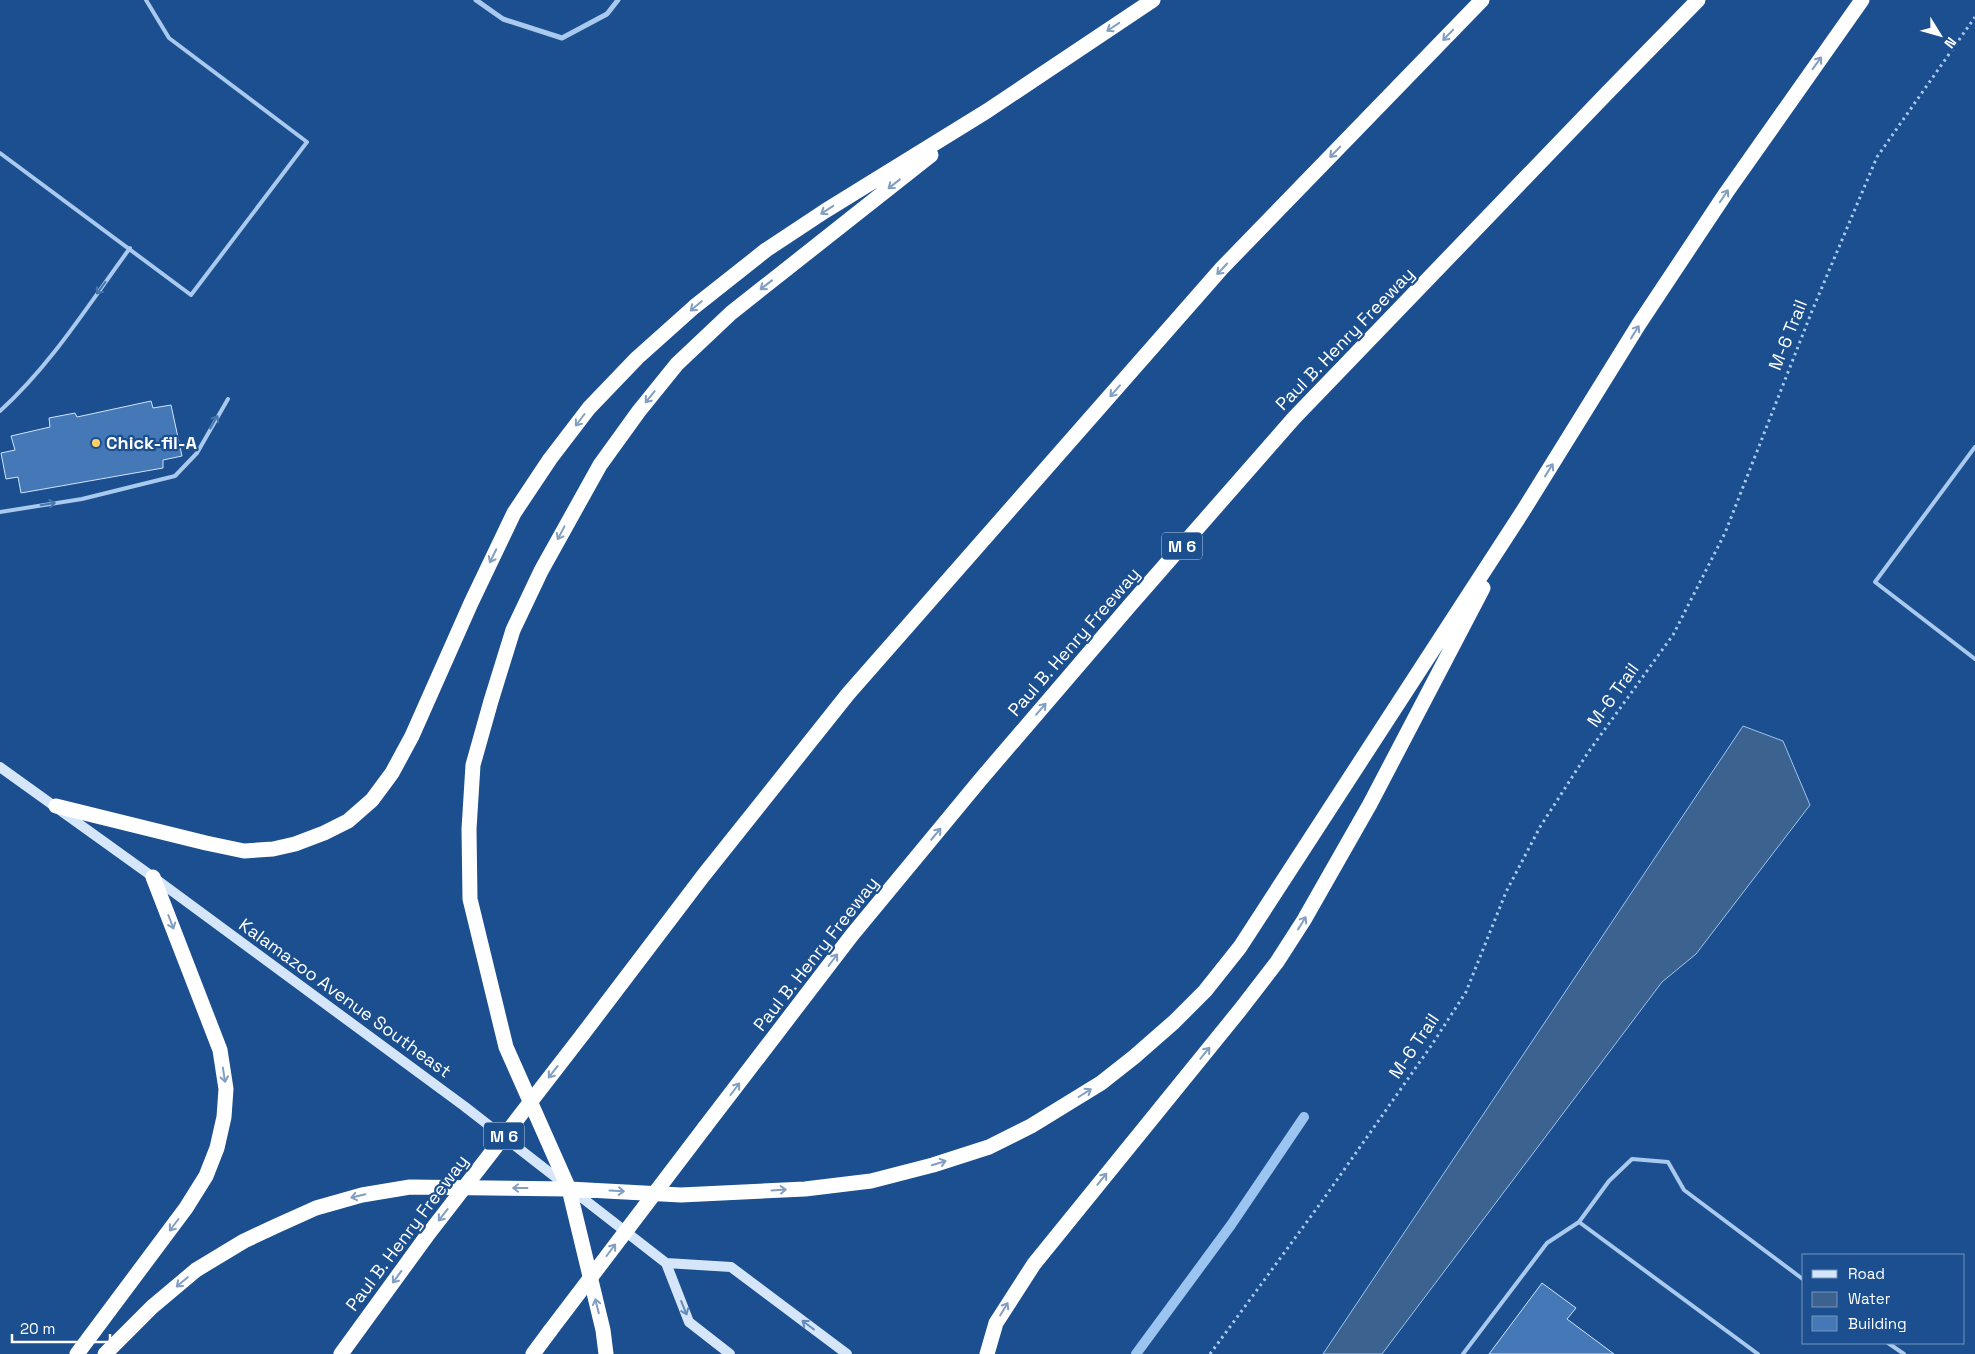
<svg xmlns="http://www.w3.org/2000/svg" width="1975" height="1354" font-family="'Space Grotesk',sans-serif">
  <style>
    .water { fill: #3c6290; stroke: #9cc4f0 }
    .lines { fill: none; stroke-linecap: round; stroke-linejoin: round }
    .stream { stroke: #9cc4f0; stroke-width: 10 }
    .building { fill: #4478b7; stroke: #cfe3fa }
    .path { stroke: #a9c9ee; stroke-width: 3; stroke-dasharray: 2.5 4; stroke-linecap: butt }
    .service { stroke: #a9c9ee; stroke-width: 4 }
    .minor { stroke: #a9c9ee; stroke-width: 5 }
    .secondary { stroke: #d6e6fa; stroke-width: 10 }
    .motorway { stroke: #fff; stroke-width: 15 }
    .motorway-bridge { stroke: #fff; stroke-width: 15 }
    .oneway { stroke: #829ec1 }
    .oneway2 { stroke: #4674ac }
    .oneway3 { stroke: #668bba }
    .poi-dot { fill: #ffd166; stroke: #1b4f8f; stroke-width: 2 }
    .labels { text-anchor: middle; stroke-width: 4.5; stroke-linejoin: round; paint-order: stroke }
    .shield { fill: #1b4f8f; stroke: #bbcadd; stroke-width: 1 }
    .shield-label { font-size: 16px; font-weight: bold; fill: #fff }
    .street-label { font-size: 18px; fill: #fff; stroke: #1b4f8f }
    .poi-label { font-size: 18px; font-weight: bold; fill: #fff; stroke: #1b4f8f; text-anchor: start }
  </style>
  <rect width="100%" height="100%" fill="#1b4f8f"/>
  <path class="water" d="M1743 726 1783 741 1810 805 1696 954 1662 982 1382 1354H1323Z"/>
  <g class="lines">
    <path class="stream" d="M1136 1354 1231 1225 1304 1117"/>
  </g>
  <path class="building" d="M151 401 153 408 171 405 182 456 163 460V468L21 493 18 477 6 479 1 453 15 450 11 436 50 427 49 418 75 413 77 417Z
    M1542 1283 1576 1308 1567 1319 1614 1354H1489Z"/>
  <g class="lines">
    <path class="path" d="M1210 1354 1320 1204 1431 1046 1466 992 1506 892 1540 827 1587 754 1673 635 1725 533 1812 311 1877 157 1975 17"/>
    <path class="service" d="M0 153 191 295 307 142 169 38 146 0
      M0 411C51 365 89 304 130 248
      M1975 447 1875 582 1975 659
      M0 512 82 499 175 476 197 453 228 399
      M1579 1222 1758 1354
      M1888 1343 1904 1354
      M1463 1354 1547 1243 1579 1222 1609 1181 1632 1159 1668 1162 1684 1190 1804 1280"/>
    <path class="minor" d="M476 0 503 19 562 38 607 14 618 0"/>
    <path class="secondary" d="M0 767 153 877 464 1106 666 1263 689 1322 730 1354
      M666 1263 731 1267 847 1354"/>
    <path class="motorway" d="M56 806 206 843 244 851 273 849 295 844 324 833 348 821 372 800 392 773 412 736 471 603 514 513 550 459 589 408 637 358 694 307 766 250 825 211 987 111 1153 0
      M583 1034 703 876 848 694 1222 268 1482 0
      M705 1127 852 935 981 779 1131 604 1294 418 1609 91 1698 0
      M77 1354 186 1208 206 1176 217 1148 224 1117 226 1089 220 1050 153 877
      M105 1354 152 1307 196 1270 244 1241 276 1226 316 1208 362 1195 410 1187 569 1189 681 1195 805 1189 871 1181 933 1165 989 1147 1031 1126 1101 1083 1134 1057 1174 1022 1205 991 1240 947 1523 511 1639 324 1726 193 1862 0
      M341 1354 426 1237
      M533 1354 550 1331
      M606 1354 603 1330 569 1189 506 1047 470 899 469 829 473 765 491 701 513 630 541 571 600 465 639 411 677 364 731 313 931 155
      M987 1354 996 1323 1034 1264 1240 1010 1277 962 1304 920 1370 804 1483 588"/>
    <path class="motorway-bridge" d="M426 1237 583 1034
      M550 1331 705 1127"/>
  </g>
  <defs><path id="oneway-shaft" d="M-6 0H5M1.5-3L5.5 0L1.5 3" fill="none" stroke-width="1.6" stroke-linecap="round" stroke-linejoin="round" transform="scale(1.25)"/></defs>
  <g class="oneway">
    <use href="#oneway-shaft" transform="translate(1113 27) rotate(146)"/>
    <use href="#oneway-shaft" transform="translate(1448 35) rotate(134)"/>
    <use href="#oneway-shaft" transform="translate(1817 63) rotate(-54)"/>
    <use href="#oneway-shaft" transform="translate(1335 152) rotate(134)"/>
    <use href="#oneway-shaft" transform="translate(894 184) rotate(142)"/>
    <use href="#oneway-shaft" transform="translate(1724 196) rotate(-56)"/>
    <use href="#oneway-shaft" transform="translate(827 210) rotate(147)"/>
    <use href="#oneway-shaft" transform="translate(1222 269) rotate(133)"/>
    <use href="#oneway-shaft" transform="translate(766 285) rotate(142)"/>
    <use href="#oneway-shaft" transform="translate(696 306) rotate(140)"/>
    <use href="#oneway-shaft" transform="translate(1635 332) rotate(-58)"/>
    <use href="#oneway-shaft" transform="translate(1115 391) rotate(131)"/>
    <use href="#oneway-shaft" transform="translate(650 397) rotate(129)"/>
    <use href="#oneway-shaft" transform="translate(580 420) rotate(127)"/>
    <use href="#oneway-shaft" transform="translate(1549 470) rotate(-58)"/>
    <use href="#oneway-shaft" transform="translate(561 533) rotate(118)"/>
    <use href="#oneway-shaft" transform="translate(493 556) rotate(116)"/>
    <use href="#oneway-shaft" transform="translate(1041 709) rotate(-49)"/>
    <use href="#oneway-shaft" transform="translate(936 834) rotate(-50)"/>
    <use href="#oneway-shaft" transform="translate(171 922) rotate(69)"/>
    <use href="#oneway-shaft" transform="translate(1302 923) rotate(-58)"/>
    <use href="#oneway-shaft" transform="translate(833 960) rotate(-53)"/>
    <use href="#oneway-shaft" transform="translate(1205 1053) rotate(-51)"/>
    <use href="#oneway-shaft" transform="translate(553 1072) rotate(128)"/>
    <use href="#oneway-shaft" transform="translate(224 1075) rotate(81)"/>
    <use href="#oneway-shaft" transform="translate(735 1089) rotate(-53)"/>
    <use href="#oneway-shaft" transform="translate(1085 1093) rotate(-32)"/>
    <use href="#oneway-shaft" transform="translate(939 1163) rotate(-17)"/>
    <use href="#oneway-shaft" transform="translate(1102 1179) rotate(-51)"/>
    <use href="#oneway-shaft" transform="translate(520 1188) rotate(-180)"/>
    <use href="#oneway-shaft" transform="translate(779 1190) rotate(-4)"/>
    <use href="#oneway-shaft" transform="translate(617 1191) rotate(3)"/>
    <use href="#oneway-shaft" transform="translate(358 1196) rotate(166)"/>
    <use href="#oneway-shaft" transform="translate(443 1215) rotate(128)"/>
    <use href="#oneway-shaft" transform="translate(174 1225) rotate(127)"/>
    <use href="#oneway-shaft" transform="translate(611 1250) rotate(-53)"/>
    <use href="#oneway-shaft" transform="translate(397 1277) rotate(126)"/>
    <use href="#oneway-shaft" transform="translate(182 1282) rotate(140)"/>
    <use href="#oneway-shaft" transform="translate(597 1306) rotate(-104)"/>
    <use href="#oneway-shaft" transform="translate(1004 1309) rotate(-59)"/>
  </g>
  <g class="oneway2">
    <use href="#oneway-shaft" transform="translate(101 288) rotate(126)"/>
    <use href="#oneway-shaft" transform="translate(214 422) rotate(-60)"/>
    <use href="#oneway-shaft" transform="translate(48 504) rotate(-9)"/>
  </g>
  <g class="oneway3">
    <use href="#oneway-shaft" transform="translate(684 1308) rotate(68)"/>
    <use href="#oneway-shaft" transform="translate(808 1325) rotate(-143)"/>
  </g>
  <circle class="poi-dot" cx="96" cy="443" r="5"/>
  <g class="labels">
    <g class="shield">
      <rect x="1162" y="532.5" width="40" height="27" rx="4"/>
      <rect x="484" y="1122.5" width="40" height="27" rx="4"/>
    </g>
    <g class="shield-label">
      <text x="1182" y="552">M 6</text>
      <text x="504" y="1142">M 6</text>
    </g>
    <g class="street-label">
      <text transform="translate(1788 335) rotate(-68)" y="6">M-6 Trail</text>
      <text transform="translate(1345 339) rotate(-46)" y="6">Paul B. Henry Freeway</text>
      <text transform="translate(1074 642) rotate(-49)" y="6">Paul B. Henry Freeway</text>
      <text transform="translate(1613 695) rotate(-54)" y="6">M-6 Trail</text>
      <text transform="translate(816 954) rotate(-52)" y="6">Paul B. Henry Freeway</text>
      <text transform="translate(345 998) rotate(36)" y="6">Kalamazoo Avenue Southeast</text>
      <text transform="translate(1414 1046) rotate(-56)" y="6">M-6 Trail</text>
      <text transform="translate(407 1233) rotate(-53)" y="6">Paul B. Henry Freeway</text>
    </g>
    <g class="poi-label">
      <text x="106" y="449">Chick-fil-A</text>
    </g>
  </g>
  <rect x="1802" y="1254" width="162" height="90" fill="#1b4f8f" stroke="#7695bc"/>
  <rect x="1812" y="1270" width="25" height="8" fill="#d6e6fa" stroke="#7695bc"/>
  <text x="1848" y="1279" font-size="15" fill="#ffffff">Road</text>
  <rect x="1812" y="1292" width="25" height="15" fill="#3c6290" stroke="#7695bc"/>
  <text x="1848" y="1304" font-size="15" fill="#ffffff">Water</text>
  <rect x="1812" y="1316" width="25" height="15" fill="#4478b7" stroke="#7695bc"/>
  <text x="1848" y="1329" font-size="15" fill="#ffffff">Building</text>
  <g transform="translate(1940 35) rotate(127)" stroke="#1b4f8f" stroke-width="4" paint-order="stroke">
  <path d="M0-4L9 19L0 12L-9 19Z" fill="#ffffff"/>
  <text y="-8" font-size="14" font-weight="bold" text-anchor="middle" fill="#ffffff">N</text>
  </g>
  <path d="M12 1334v8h98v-8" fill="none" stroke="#ffffff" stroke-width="2.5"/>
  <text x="20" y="1334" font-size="15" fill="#ffffff" stroke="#1b4f8f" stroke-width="4" paint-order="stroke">20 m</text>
</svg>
